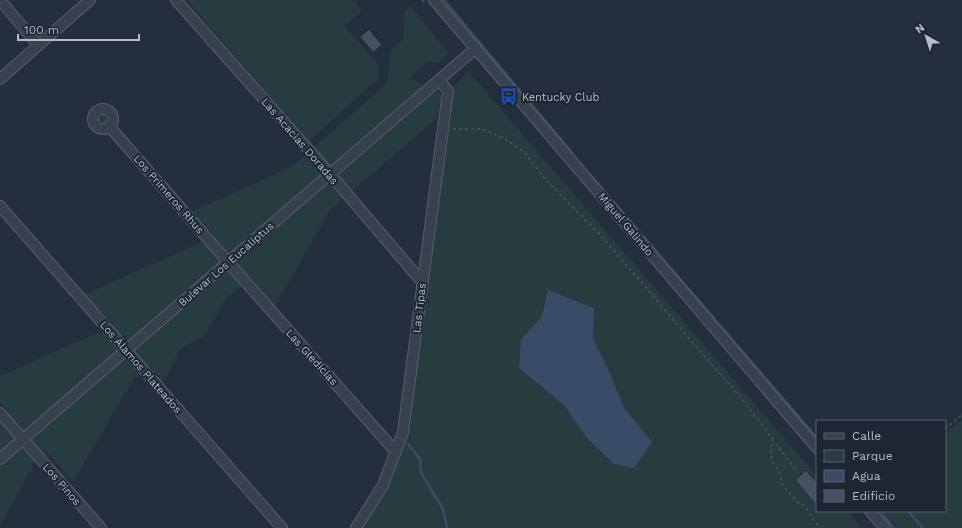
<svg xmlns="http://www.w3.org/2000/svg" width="962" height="528" font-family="'Work Sans',sans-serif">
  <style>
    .green { fill: #263c3f }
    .water { fill: #394c67 }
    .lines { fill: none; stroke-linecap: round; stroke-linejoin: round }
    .stream { stroke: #394c67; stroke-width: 2.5 }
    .building { fill: #455162; stroke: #1f2835 }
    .minor-casing { stroke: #565f6c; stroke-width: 12 }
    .path { stroke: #44595c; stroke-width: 1.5; stroke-dasharray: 3 3; stroke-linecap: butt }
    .minor { stroke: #38414e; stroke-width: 10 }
    .labels { text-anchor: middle; stroke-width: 4; stroke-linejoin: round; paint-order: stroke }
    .poi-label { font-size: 11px; fill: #b4bcc9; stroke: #1d2633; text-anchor: start }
    .street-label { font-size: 11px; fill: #b4bcc9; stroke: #1d2633 }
  </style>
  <rect width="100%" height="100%" fill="#242f3e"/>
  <path class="green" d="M187 0H354L362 11 345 26 379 66 378 79 309 141Z
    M410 6 449 53 439 62H426L410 78 441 94 437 118 330 210 274 307 251 278 225 300 203 337 180 349 170 370 162 382 149 365 134 378 73 482 47 452 32 464 33 466 0 526V421L10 413 0 402V376L99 332 101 334 113 323 83 295 202 242 204 244 214 235 191 212 291 167 386 84 391 50 403 39 404 11Z
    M469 72 817 476V511H847L862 528H356L396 452 448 91Z
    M96 118a7 7 0 1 1 14 0a7 7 0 1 1-14 0Z
    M962 420V528H897L883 511H945V434Z"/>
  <path class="water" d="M548 290 594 308 593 339 609 371 624 408 652 442 634 468 614 464 587 438 564 405 519 368 521 340 542 316Z"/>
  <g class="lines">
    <path class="stream" d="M444 0 573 154
      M580 163 817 438
      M408 444 420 459 421 473 443 509 447 528
      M908 511 923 528
      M882 513 894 528"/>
  </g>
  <path class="building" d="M369 29 382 45 373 52 360 37Z
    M806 470 817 483V506L795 480Z"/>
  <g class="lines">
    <defs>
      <path id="minor" d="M0 0 38 45
        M176 0 330 174 423 283
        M434 0 817 448
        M0 79 90 0
        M93 119a10 10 0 1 1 20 0a10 10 0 1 1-20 0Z
        M109 126 228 262 396 452
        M0 206 282 528
        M0 413 101 528
        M0 459 476 48
        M870 511 885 528
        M356 528 383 485 403 432 448 91 439 80"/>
    </defs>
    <use href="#minor" class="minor-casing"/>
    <path class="path" d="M422 0 425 3
      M453 129H482L504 138 524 152 545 179 600 235 642 283 686 335 742 399 798 473
      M945 429 962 415
      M773 438 771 449 772 461 780 473 781 483 797 502 805 506 814 521 820 528"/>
    <use href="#minor" class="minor"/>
  </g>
  <defs>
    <symbol id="bus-bare" viewBox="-9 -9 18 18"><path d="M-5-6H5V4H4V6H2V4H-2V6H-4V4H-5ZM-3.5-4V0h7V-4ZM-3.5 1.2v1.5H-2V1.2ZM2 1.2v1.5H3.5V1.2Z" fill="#1a4fb4" stroke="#1d2633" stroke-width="2.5" paint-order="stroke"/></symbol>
  </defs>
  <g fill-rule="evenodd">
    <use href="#bus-bare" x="496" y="84" width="25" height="25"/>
  </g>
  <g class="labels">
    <g class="poi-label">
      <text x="522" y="101">Kentucky Club</text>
    </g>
    <g class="street-label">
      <text transform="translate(300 141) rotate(49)" y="4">Las Acacias Doradas</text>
      <text transform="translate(169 194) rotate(49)" y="4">Los Primeros Rhus</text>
      <text transform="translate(626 224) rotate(50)" y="4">Miguel Galindo</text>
      <text transform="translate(226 264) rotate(-41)" y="4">Bulevar Los Eucaliptus</text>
      <text transform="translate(419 308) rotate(-83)" y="4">Las Tipas</text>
      <text transform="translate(312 357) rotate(48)" y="4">Las Gledicias</text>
      <text transform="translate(141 367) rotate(49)" y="4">Los Álamos Plateados</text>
      <text transform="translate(62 484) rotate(49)" y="4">Los Pinos</text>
    </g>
  </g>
  <rect x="816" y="420" width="130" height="92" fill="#1d2633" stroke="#59626f"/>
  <rect x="824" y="433" width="20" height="6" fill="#38414e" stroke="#59626f"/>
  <text x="852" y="440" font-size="12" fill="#b4bcc9">Calle</text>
  <rect x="824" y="450" width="20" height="12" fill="#263c3f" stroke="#59626f"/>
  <text x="852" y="460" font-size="12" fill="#b4bcc9">Parque</text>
  <rect x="824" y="470" width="20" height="12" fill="#394c67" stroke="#59626f"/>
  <text x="852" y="480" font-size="12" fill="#b4bcc9">Agua</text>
  <rect x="824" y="490" width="20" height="12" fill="#455162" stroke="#59626f"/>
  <text x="852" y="500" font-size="12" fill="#b4bcc9">Edificio</text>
  <g transform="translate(926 36) rotate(321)" stroke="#1d2633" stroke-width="3" paint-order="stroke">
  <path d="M0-3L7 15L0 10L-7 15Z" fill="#b4bcc9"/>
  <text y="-6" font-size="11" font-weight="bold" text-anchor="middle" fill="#b4bcc9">N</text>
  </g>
  <path d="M18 34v6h121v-6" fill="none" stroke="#b4bcc9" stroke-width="2"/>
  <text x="24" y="34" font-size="12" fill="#b4bcc9" stroke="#1d2633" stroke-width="3" paint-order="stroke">100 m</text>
</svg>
